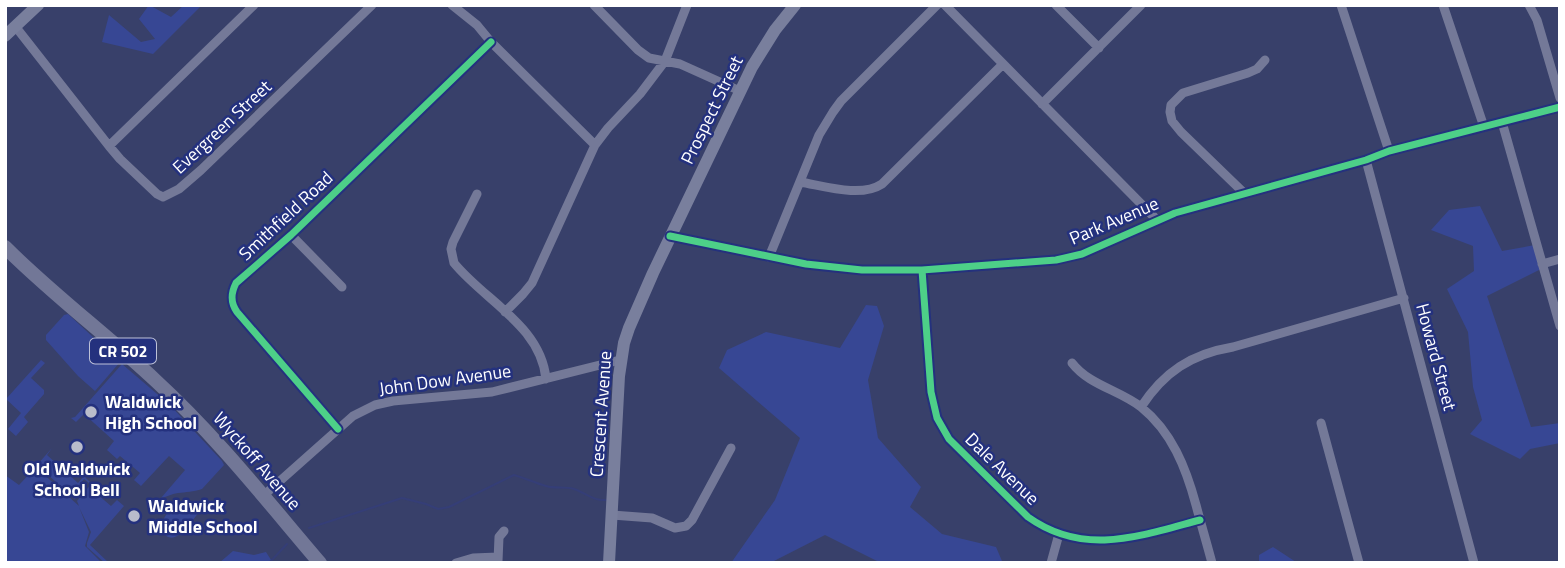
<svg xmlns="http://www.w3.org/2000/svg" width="1565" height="568" font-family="'Titillium Web',sans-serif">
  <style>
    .green { fill: #374794 }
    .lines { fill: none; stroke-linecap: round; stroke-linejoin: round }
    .stream { stroke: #353e77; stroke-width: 2 }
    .minor { stroke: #747998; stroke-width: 9 }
    .secondary { stroke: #797f9d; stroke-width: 12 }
    .primary { stroke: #727797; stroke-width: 14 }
    .cycleway-casing { stroke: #24317e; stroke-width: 11 }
    .cycleway { stroke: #4dcf88; stroke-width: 7 }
    .poi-dot { fill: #b9bccb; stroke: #24317e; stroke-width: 2.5 }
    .labels { text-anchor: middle; stroke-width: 5; stroke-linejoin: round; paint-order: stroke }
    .shield { fill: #24317e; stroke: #bdc1d8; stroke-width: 2 }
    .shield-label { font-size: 16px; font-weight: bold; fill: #fff }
    .street-label { font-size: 18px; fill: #fff; stroke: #24317e }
    .poi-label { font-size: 18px; font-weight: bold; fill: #fff; stroke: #24317e; text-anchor: start }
  </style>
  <rect width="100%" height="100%" fill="#38406a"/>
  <path class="green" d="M149 5 171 17 184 5H202L153 54 102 42 109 15 141 42 155 39 139 19Z
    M1480 206 1502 251 1535 245 1543 268 1487 296 1531 427 1560 423V443L1530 449 1520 459 1470 434 1482 420 1473 387 1468 332 1447 289 1474 271 1473 246 1431 230 1449 210Z
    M866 305 877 306 884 326 868 380 878 438 921 487 910 507 942 534 996 547 1002 561 999 563H881L825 535 770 563H731L775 500 800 438 719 368 727 350 766 332 840 348Z
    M68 314 120 362 95 391 78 376 46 340V335L64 315Z
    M41 360 45 363 31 378 44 390V394L24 417 28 422 16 436 8 429 21 413 6 399Z
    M122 364 170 405 222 461 224 465 202 489C193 492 186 492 178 493 171 494 167 497 161 498L185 470 169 456 141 486 134 480 140 473 120 456 117 459 107 450 114 441 84 414 76 422 71 418 75 417Z
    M52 448 47 455 78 483 84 476 90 482 89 483 84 479 80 484 84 489 75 499 37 465Z
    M34 469 38 473 40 471 79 506 77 501 92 483 93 484 90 488 111 506 117 500 124 506 90 545 109 563H105L87 547V543L91 532 79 507 89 532 85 546 102 563H10L5 561V475L19 485Z
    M197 501 201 504 202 508C195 517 188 528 180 534 161 549 152 514 181 504 186 502 192 502 197 501Z
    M1273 547 1296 562V563H1259V555Z
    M233 551 254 555 266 552 273 563H219Z"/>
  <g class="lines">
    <path class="stream" d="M309 528 402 498 426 504 438 509 449 507 514 475C525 478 535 483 546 486 556 489 565 486 574 489 586 493 593 501 606 500
      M269 563 287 544"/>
    <path class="minor" d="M452 5 477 25 491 42 595 145
      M594 5 638 50 649 58 680 64 740 91
      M945 5 1157 220
      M1056 5 1099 48
      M1341 5 1389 151
      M1443 5 1484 127
      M1529 5 1537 20 1560 98
      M15 26 109 146 120 159 157 194 163 197 179 189 201 170 372 5
      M1042 104 1141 5
      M1502 122 1560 326
      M109 146 254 5
      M1366 160 1474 563
      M800 182C824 186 861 198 882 184L1003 64
      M1244 193 1181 132 1172 121 1170 112 1171 105 1183 93 1248 73 1257 69 1265 60
      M477 194 453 242 451 249 454 263C485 301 541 326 546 379
      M291 235 342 287
      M670 236 806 264 862 270H922L1056 260 1082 254 1175 213 1366 160 1389 151 1560 107
      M769 257 819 135 833 112 841 101 937 5
      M1542 264 1560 259
      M922 270 931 392 937 418 949 439 1028 517C1084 557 1140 536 1200 520
      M505 312 523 294 532 283 595 145 608 128 640 94 665 61 687 5
      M1072 363C1089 385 1119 390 1141 407 1172 432 1186 468 1196 505 1201 524 1207 544 1212 563
      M1141 407C1164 372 1191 354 1233 347L1404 298
      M1321 423 1359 563
      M338 429 237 312C230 302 231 293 236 283L291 235 491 42
      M263 496 353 416 375 405 393 401 492 392 620 360
      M612 515 652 518 675 528 686 526 692 520 731 448
      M498 561 499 537 504 531
      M456 563 473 558 498 557
      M1051 563 1059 534"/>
    <path class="secondary" d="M5 36 38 5
      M609 563 619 376 624 343 629 328 653 273 752 67 775 30 795 5"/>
    <path class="primary" d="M5 247C53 295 107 335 156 381 216 436 267 501 320 563"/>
    <defs>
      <path id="cycleway" d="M670 236 806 264 862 270H922L1056 260 1082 254 1175 213 1366 160 1389 151 1560 107
        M922 270 931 392 937 418 949 439 1028 517C1084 557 1140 536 1200 520
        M338 429 237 312C230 302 231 293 236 283L291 235 491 42"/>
    </defs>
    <use href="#cycleway" class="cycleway-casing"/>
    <use href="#cycleway" class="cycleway"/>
  </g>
  <g class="poi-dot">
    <circle cx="91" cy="412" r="7"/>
    <circle cx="77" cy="447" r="7"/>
    <circle cx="134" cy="516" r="7"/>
  </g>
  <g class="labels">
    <rect class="shield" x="90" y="338.5" width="66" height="25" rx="5"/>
    <g class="shield-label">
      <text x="123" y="357">CR 502</text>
    </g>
    <g class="street-label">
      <text transform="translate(712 110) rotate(-64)" y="6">Prospect Street</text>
      <text transform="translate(222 127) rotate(-43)" y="6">Evergreen Street</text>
      <text transform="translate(286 216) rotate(-43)" y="6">Smithfield Road</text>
      <text transform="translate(1114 221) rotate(-23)" y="6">Park Avenue</text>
      <text transform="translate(1436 357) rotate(75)" y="6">Howard Street</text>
      <text transform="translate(445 380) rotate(-8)" y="6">John Dow Avenue</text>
      <text transform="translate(601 414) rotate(-86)" y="6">Crescent Avenue</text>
      <text transform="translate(257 461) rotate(49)" y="6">Wyckoff Avenue</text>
      <text transform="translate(1002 469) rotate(44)" y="6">Dale Avenue</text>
    </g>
    <g class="poi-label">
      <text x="105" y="408">Waldwick<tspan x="105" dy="21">High School</tspan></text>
      <text x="77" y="475" text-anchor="middle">Old Waldwick<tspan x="77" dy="21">School Bell</tspan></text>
      <text x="148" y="512">Waldwick<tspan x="148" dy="21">Middle School</tspan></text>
    </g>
  </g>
  <rect width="1565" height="568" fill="none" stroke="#ffffff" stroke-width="14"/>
</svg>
